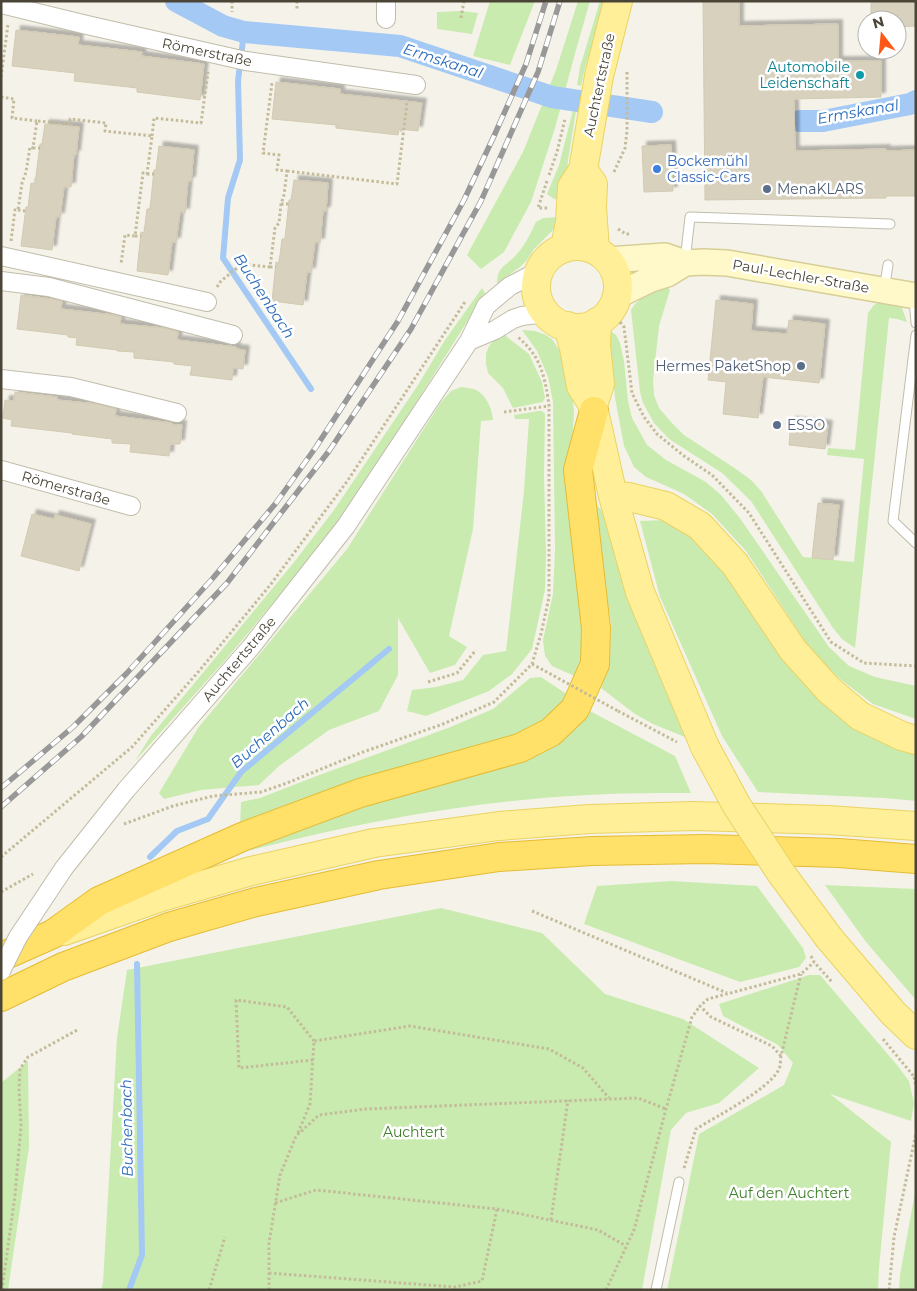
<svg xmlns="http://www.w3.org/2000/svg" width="917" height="1291" font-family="Montserrat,sans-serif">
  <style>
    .green { fill: #c9ebb0 }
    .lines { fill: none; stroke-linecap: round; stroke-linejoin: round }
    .stream { stroke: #a3c9f4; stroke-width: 6 }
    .canal { stroke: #a3c9f4; stroke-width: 22 }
    .building { fill: #d8d1be; stroke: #d3cab1; filter: url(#shadow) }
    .lane-casing { stroke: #c1bdab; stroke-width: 11 }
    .street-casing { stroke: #c1bdab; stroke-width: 20 }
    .secondary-casing { stroke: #d7ce97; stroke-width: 28 }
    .primary-casing { stroke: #ead363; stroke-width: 30 }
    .highway-casing { stroke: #e5bb33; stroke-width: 30 }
    .path { stroke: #c4bb9b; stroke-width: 3; stroke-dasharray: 2.5 2.5; stroke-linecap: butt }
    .lane { stroke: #fff; stroke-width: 9 }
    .street { stroke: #fff; stroke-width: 18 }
    .secondary { stroke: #fff9c9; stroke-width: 25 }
    .primary { stroke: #ffef98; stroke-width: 28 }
    .highway { stroke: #ffe16a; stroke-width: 28 }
    .rail-casing { stroke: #989898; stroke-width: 5.5 }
    .rail { stroke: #fff; stroke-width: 4; stroke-dasharray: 11; stroke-linecap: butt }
    .street-bridge-casing { stroke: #c1bdab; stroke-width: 20; stroke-linecap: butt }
    .primary-bridge-casing { stroke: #ead363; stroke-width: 30; stroke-linecap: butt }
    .path-bridge { stroke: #c4bb9b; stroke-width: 3; stroke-dasharray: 2.5 2.5; stroke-linecap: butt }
    .street-bridge { stroke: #fff; stroke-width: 18 }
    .primary-bridge { stroke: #ffef98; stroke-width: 28 }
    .culture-dot { fill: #0f9aa8; stroke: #fff; stroke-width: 2 }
    .shop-dot { fill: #3f7fe0; stroke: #fff; stroke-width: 2 }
    .service-dot { fill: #5c6f8a; stroke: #fff; stroke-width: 2 }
    .labels { text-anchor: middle; stroke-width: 5; stroke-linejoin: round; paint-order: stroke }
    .street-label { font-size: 14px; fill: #4a4537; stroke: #fff }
    .culture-label { font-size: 14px; fill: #0d838f; stroke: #fff; text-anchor: end }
    .shop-label { font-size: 14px; fill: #366cbe; stroke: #fff; text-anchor: start }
    .service-label { font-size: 14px; fill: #4e5e75; stroke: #fff; text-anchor: start }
    .park-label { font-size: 14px; fill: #3c7f26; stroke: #fff }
    .water-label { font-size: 15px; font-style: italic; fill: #2a6bbc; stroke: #fff }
  </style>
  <defs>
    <filter id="shadow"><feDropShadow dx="4.5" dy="-4.5" stdDeviation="1" flood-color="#0004"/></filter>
  </defs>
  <rect width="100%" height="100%" fill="#f5f3e9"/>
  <path class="green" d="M490 1H535L510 65 473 56Z
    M578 1H590L576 50 555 128 531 202 504 252 481 269 467 255 523 152 556 70Z
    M600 1H606L585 68 581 86 577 85 580 67Z
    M461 11 478 13 472 34 437 29V12Z
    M573 110 576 111 568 161 564 200 554 199 547 194 559 165Z
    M561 217 553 230 534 249 527 260 520 267 497 284C497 280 497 276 499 272 502 266 511 261 515 256 525 246 530 234 536 222L543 218Z
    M667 286 670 290 659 326 653 381 654 395 659 408 672 423 684 435 736 469 751 480 761 491 803 557 854 562 864 459 827 455 828 448 855 450 868 313 874 305 884 300 894 302 902 308 907 322 897 319 889 318 855 648 842 639 833 628 751 501 722 473 669 439 654 423 643 403 640 392 631 310 635 304 654 287Z
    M482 288 485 293 391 443 341 516 303 567 228 657 135 761 150 737 295 561 334 510 418 385 445 340Z
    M522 330 535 331 546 335 552 339 568 363 571 376 574 413 571 459 589 624 579 678 552 666 545 656 543 640 553 594 555 550 553 402 548 377 537 351Z
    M612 332 616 335 620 343 624 361 628 401 632 418 647 445 666 460 706 482 721 495 739 517 829 647 849 666 875 677 916 686V719L873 704 840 679 812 652 746 551 712 514 684 494 646 477 634 467 624 446 615 398 609 334Z
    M505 334 507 337 529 354 542 382 545 398 543 402 513 408 503 388 488 373 486 364V354L489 346 494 340Z
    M461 387C465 388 470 388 474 389 486 394 492 408 493 420L481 421 473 529 449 636 467 647 455 665 430 673 398 618V675L379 711 329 730 279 766 259 785 201 790 164 799 159 793 198 728 347 549 441 402 451 391Z
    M538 411H542L545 414 544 475 546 553 545 590 532 649 512 674 489 691 426 716 407 711 412 690 436 687 463 680 483 655 506 651 524 491 529 419H515L514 415Z
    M598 506 602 511 629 603 685 737 653 724 635 714 601 688 610 658 611 623 600 549 595 509Z
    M665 520 693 535 728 572 785 658 916 752V801L884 798 758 792 722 736 660 597 640 521Z
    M541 677 568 695 556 710 539 725 517 736 355 780 240 827 241 802 260 798 314 777 448 728 493 709 530 678Z
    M588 710 675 756 691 793C657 793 622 793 588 795 468 801 349 824 232 855Z
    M671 881 757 886 803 948 806 958 799 967 740 982 584 924 597 886Z
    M825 885 916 889V1000L866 942Z
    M441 908 542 933 605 994 683 1019 759 1068 719 1103 686 1113 671 1130 642 1290H101L103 1283 117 1038 127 970Z
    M809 975H820L897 1065 909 1081 914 1103 911 1121 830 1094 891 1142 879 1268 878 1290H667L699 1134 784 1085 793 1063 778 1045 723 1016 719 1004Z
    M28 1061 29 1147 8 1290H1V1083Z
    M916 1187V1290H899L900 1275Z"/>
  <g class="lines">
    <path class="stream" d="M244 32 238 81 240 160 228 198 223 258 311 389
      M150 857 177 831 208 819 241 772 389 649
      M129 1290 142 1255 137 964"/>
    <path class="canal" d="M176 1 223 26 244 32 400 46 552 97 652 112
      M800 121H823L910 104 916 101"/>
  </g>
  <path class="building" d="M703 1H739V26L838 24V61H881V97L794 99 795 151 886 149V151L916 150V196H886V198L705 200Z
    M871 1H916V26L897 27V20H871Z
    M16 30 79 37 78 45 142 52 141 56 204 64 200 100 137 92V88L74 81 75 73 12 66Z
    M276 82 340 89V94L422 103 418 131 399 129 398 135 336 128V125L272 119Z
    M45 124 79 127 76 155 74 154 71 187H64L60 217H56L52 250 21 246 26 207H28L31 183 35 184 40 144H42Z
    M671 145 673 191 644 192 642 146Z
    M159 146 194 150 191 181H188L185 213 180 212 176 242H172L168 275 137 271 141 232 144 233 147 209H150L154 170H156Z
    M294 180 328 183 326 211H323L320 243 315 242 311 272H307L303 305 272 301 276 262 279 263 282 239H285L289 200H291Z
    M21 295 52 299 62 301 61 309 114 315 121 317 120 324 165 328 178 332 177 340 236 347V349L245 350 243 369 233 368 232 380 190 375 192 366 174 364V362L134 358V352L117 351V350L76 345 77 338 68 337V335L17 329Z
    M716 300 753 304 751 331 787 334 789 320 825 324 819 383 763 377 758 418 723 414 726 382 708 380Z
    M15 392 57 397V400L97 404 116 409 115 416 172 423 173 425H182L180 444H170L169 456 130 452 131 444 112 443V439L72 434V433L11 426 12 420 3 418 5 400 14 401Z
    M791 421 828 425 825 449 789 445Z
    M818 503 839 505 833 560 812 558Z
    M32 514 54 519 55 515 91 524 79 571 21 556Z"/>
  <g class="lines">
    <defs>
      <path id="lane" d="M685 261 690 217 890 224
        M884 290 888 265
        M914 298 916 323
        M916 335 893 521 916 543
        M656 1290 679 1182"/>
      <path id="street" d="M386 1V19
        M1 4 87 25 246 61 416 85
        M1 256 207 302
        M1 281 49 287 233 335
        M469 341 495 330 513 319 522 316 546 313
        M1 379 71 387 177 413
        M1 470 131 506
        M126 790 251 647 346 526 461 353 469 341 486 306 510 286 539 271"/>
      <path id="secondary" d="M608 260 665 256 685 263 703 262 727 263 916 296
        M616 296 651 279 667 274 685 263"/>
      <path id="primary" d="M583 170 593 184 592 207 595 250
        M536 287a41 41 0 1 1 82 0a41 41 0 1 1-82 0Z
        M565 248 570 222 572 187 583 170 599 76 618 1
        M597 322 596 345 600 384 593 405 594 411 613 496 640 592 705 747
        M568 326 574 348 581 386 593 405
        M613 496 629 497 666 506 700 526 735 564 793 650 829 690 860 716 902 736 916 740
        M64 931 161 897 251 871 374 843 499 826 589 819 693 816 828 820 916 826
        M829 938 893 1013 916 1035"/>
      <path id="highway" d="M1 957 53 934 99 901 242 837 360 793 520 748 551 732 575 709 595 664 596 628 578 470 594 411
        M1 997 63 967 169 927 256 902 379 875 499 857 592 851 705 849 839 853 916 859"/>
    </defs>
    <use href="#lane" class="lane-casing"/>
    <use href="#street" class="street-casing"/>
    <use href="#secondary" class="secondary-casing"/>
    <use href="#primary" class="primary-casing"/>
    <use href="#highway" class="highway-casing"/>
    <path class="path" d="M232 1V12
      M297 1V11
      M461 18 464 1
      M1 77 8 24
      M1 97 14 99 12 118 37 121
      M152 136 154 118 201 123 208 72
      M33 148H40
      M287 171 397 184 407 103
      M614 172 625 148 627 131V70
      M147 174H154
      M549 175 557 152 565 119
      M547 181 538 208H549
      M281 204H289
      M18 210 25 211
      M618 229 626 234H630
      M135 236H141
      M11 241 15 210H18L22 183 26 172 30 147 33 148 37 121 70 124V119L106 123 105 131 152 136 147 174 143 173 135 236 125 235 121 264
      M270 267H276
      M217 287 221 281 242 264 270 267 275 228 279 223 281 204 284 195 287 171 277 170 279 155 263 153 272 83
      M620 322 624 327 632 393 644 417 657 434 684 456 712 475 749 513 831 642 864 663 916 666
      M504 412 549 406
      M532 664 545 671
      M428 682 457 673 476 650
      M618 711 677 742
      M124 824 173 806 213 796 261 792 287 783 363 752 443 724 494 702 532 664 541 634 549 597V406C547 389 543 366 532 352 528 346 523 342 518 337
      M1 857 132 747 199 671 271 584 348 480 465 302
      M1 892 33 874
      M532 911 727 993
      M811 956 814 962 832 982
      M883 1039 916 1079
      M781 1056 772 1046 711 1017 700 1006 708 999 801 974 814 962
      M313 1060 239 1068 236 1000 287 1007 314 1041
      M914 1077 916 1087
      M298 1133 310 1104 314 1041 410 1026 549 1049 583 1068 609 1098
      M684 1168 696 1129C717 1116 766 1091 778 1071 781 1067 780 1060 781 1056L801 974
      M497 1209 598 1230 626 1246
      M551 1220 568 1100
      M269 1273 455 1287 482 1281 497 1209 316 1190 275 1203
      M2 1290 15 1195 21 1126 19 1090 20 1069 28 1057 79 1029
      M209 1290 225 1237
      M269 1290V1243L280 1175 296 1136 319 1115 366 1109 638 1098 666 1109
      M606 1290 634 1230 666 1109 692 1017 700 1006
      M889 1290 894 1237 916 1133"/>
    <use href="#lane" class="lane"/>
    <use href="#street" class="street"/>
    <use href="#secondary" class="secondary"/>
    <use href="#primary" class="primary"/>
    <use href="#highway" class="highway"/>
    <defs>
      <path id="rail" d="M1 788 73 727 127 673 213 578 276 503 316 447 398 321 464 200 494 136 526 64 546 1
        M1 807 81 737 227 583 329 451 411 329 481 201 538 72 560 1"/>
    </defs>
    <use href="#rail" class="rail-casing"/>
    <use href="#rail" class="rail"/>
    <defs>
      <path id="street-bridge" d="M1 971 18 937 64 868 126 790"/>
      <path id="primary-bridge" d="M705 747 737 806 781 873 829 938"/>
    </defs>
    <use href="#street-bridge" class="street-bridge-casing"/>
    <use href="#primary-bridge" class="primary-bridge-casing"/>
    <path class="path-bridge" d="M545 671 618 711"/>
    <use href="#street-bridge" class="street-bridge"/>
    <use href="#primary-bridge" class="primary-bridge"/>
  </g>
  <circle class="culture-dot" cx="860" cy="75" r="5"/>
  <circle class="shop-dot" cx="657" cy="169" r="5"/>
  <g class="service-dot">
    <circle cx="767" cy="189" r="5"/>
    <circle cx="801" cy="366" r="5"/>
    <circle cx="777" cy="425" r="5"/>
  </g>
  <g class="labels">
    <g class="street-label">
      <text transform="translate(207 52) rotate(12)" y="5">Römerstraße</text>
      <text transform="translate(599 85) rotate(-78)" y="5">Auchtertstraße</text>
      <text transform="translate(801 276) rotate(10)" y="5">Paul-Lechler-Straße</text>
      <text transform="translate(66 488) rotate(16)" y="5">Römerstraße</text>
      <text transform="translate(239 659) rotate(-50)" y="5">Auchtertstraße</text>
    </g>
    <g class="culture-label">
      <text x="850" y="72">Automobile<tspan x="850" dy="16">Leidenschaft</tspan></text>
    </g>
    <g class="shop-label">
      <text x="667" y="166">Bockemühl<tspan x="667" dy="16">Classic-Cars</tspan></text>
    </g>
    <g class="service-label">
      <text x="777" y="194">MenaKLARS</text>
      <text x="791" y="371" text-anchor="end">Hermes PaketShop</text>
      <text x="787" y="430">ESSO</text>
    </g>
    <g class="park-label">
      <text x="414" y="1137">Auchtert</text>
      <text x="789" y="1198">Auf den Auchtert</text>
    </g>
    <g class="water-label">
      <text transform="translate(443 61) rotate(18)" y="5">Ermskanal</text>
      <text transform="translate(858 112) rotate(-10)" y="5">Ermskanal</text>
      <text transform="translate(264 296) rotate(57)" y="5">Buchenbach</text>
      <text transform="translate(270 733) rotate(-41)" y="5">Buchenbach</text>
      <text transform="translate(127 1128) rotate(-91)" y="5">Buchenbach</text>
    </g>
  </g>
  <rect width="917" height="1291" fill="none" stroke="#4a4537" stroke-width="5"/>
  <g transform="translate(882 35) rotate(344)"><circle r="24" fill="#ffffff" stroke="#b7b5af"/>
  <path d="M0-4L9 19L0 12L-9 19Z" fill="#ff5716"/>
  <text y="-8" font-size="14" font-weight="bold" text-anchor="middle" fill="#4a4537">N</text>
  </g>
</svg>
